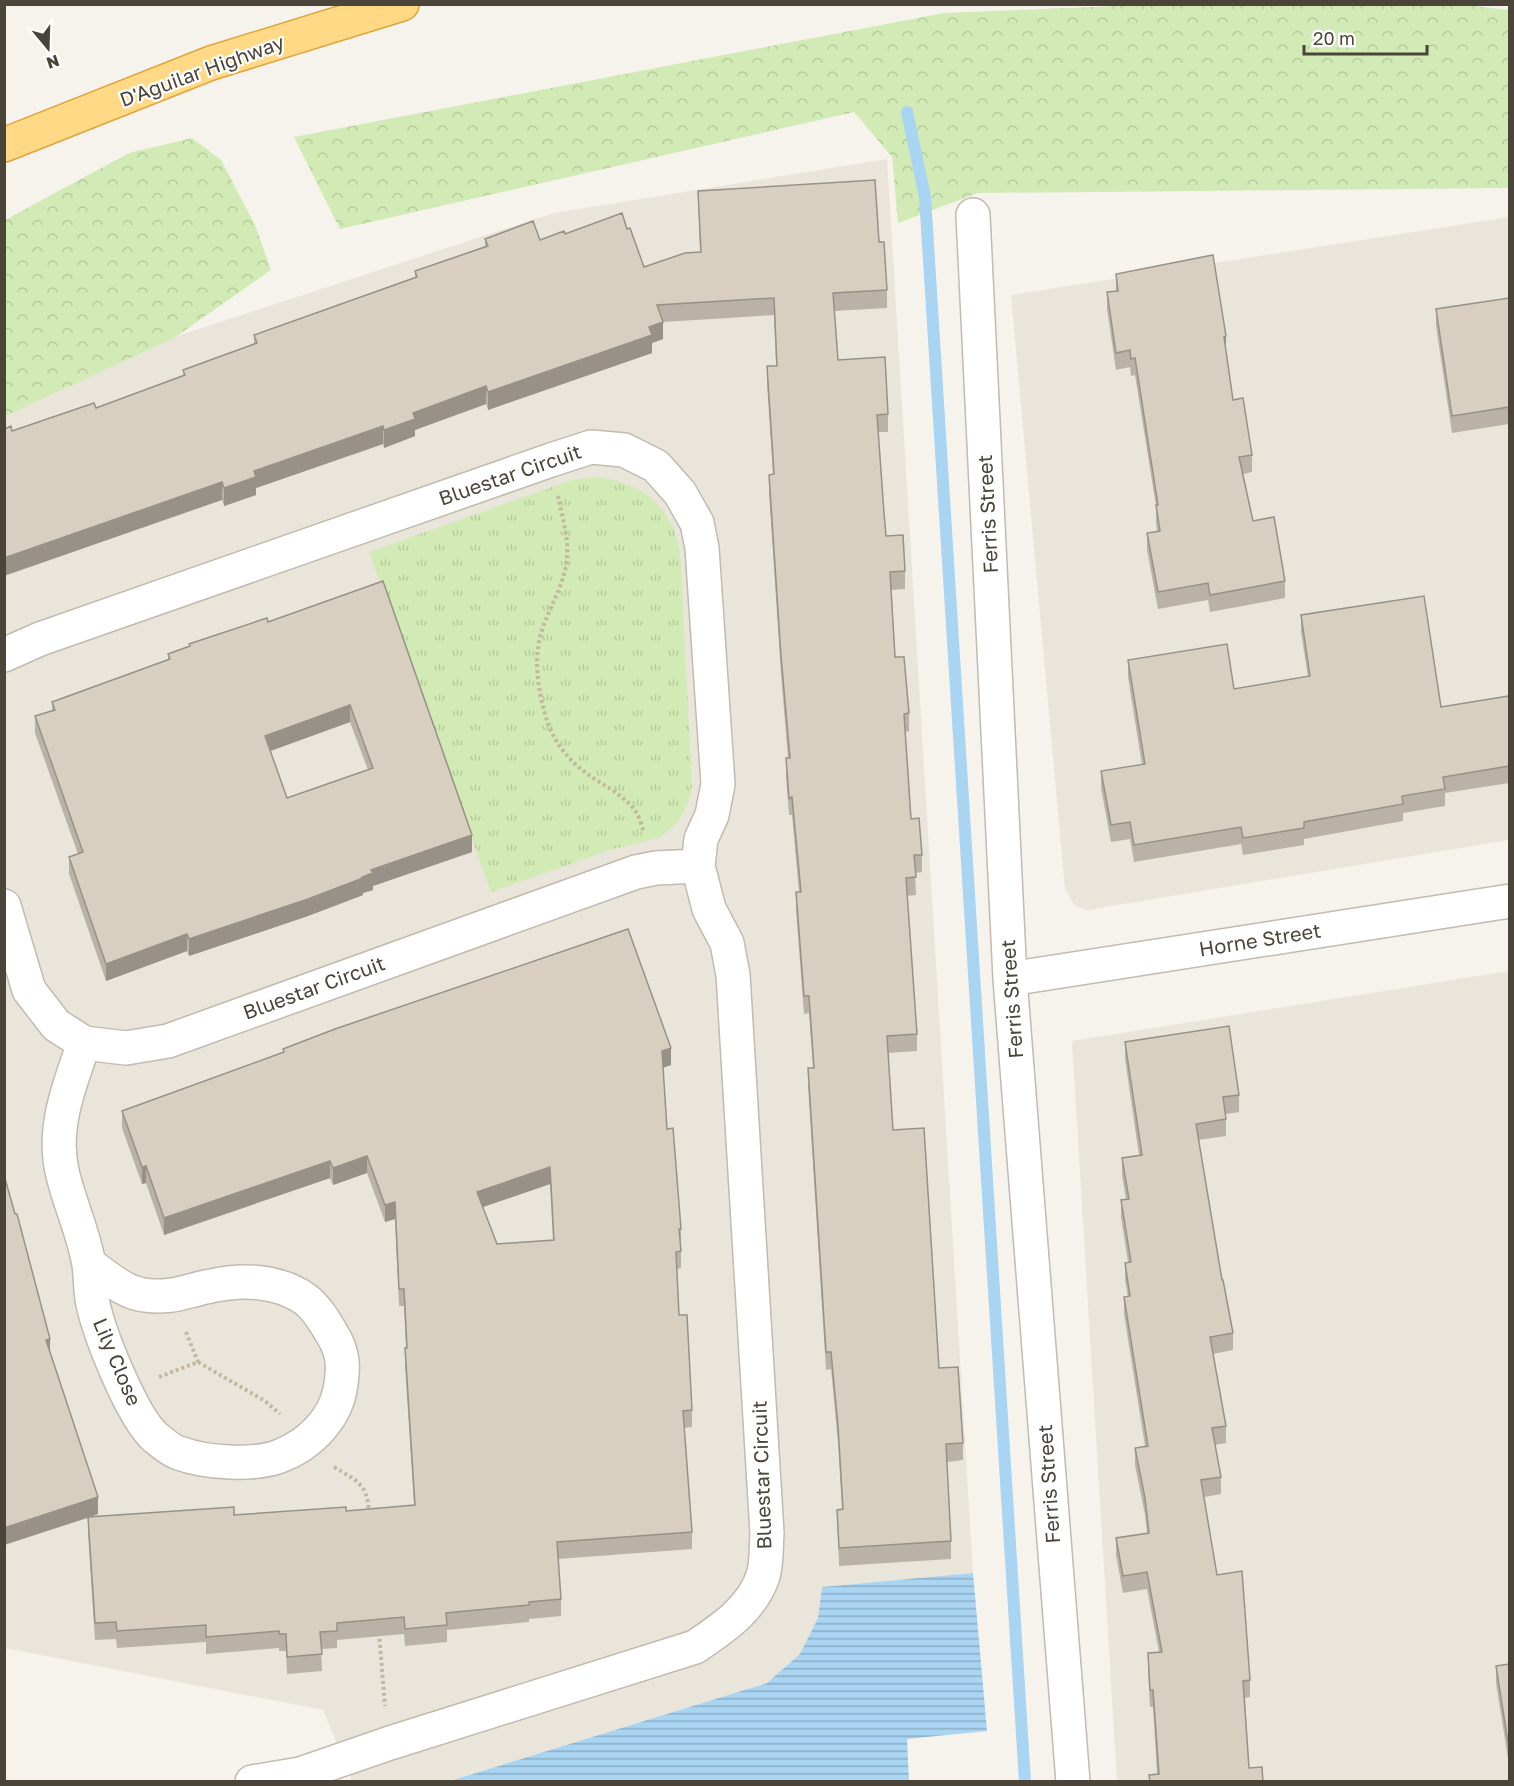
<svg xmlns="http://www.w3.org/2000/svg" width="1514" height="1786" font-family="'Golos Text',sans-serif">
  <style>
    .residential { fill: #eae5da }
    .grass { fill: url(#grass-tufts) }
    .forest { fill: url(#forest-crowns) }
    .water { fill: url(#water-rules) }
    .lines { fill: none; stroke-linecap: round; stroke-linejoin: round }
    .stream { stroke: #a9d4f2; stroke-width: 12 }
    .minor-casing { stroke: #c2bbae; stroke-width: 36 }
    .trunk-casing { stroke: #e0a43c; stroke-width: 36 }
    .path { stroke: #c4b79f; stroke-width: 4; stroke-dasharray: 3 3; stroke-linecap: butt }
    .minor { stroke: #fff; stroke-width: 33 }
    .trunk { stroke: #ffd985; stroke-width: 33 }
    .wall { fill: #bab2a6; fill-rule: evenodd }
    .shaded-wall { fill: #979187 }
    .building { fill: #d8cfc1; stroke: #979187; stroke-width: 1.5; fill-rule: evenodd }
    .labels { text-anchor: middle; stroke-width: 4.5; stroke-linejoin: round; paint-order: stroke }
    .street-label { font-size: 20px; fill: #4b4439; stroke: #fff }
  </style>
  <defs>
    <pattern id="grass-tufts" width="24" height="20" patternUnits="userSpaceOnUse" patternTransform="scale(1.5)"><rect width="24" height="20" fill="#d2eab5"/><path d="M3 7l-1-3M5 7V3M7 7l1-3M15 17l-1-3M17 17v-4M19 17l1-3" fill="none" stroke="#b6ca9c"/></pattern>
    <pattern id="forest-crowns" width="20" height="18" patternUnits="userSpaceOnUse" patternTransform="scale(1.5)"><rect width="20" height="18" fill="#d2eab5"/><path d="M2 6a3 3 0 1 1 6 0M12 15a3 3 0 1 1 6 0" fill="none" stroke="#b6ca9c"/></pattern>
    <pattern id="water-rules" width="6" height="5" patternUnits="userSpaceOnUse" patternTransform="scale(1.5)"><rect width="6" height="5" fill="#a9d4f2"/><path d="M0 2.5h6" fill="none" stroke="#8caec5"/></pattern>
  </defs>
  <rect width="100%" height="100%" fill="#f6f3ec"/>
  <path class="residential" d="M887 159 973 1573 822 1587 818 1618 800 1654 767 1683 450 1781H352L323 1710 5 1648 4 416 174 337 554 213Z
    M1509 217V840L1087 910 1074 905 1065 888 1011 295Z
    M1509 971V1781H1117L1072 1041Z"/>
  <path class="grass" d="M595 477C642 482 670 504 680 551L692 786 688 804 677 823 661 837 610 850 491 892 369 552 572 480Z"/>
  <path class="forest" d="M1143 5 1457 4 1509 10V188L978 193 898 223 892 157 854 112 340 229 294 137 944 13Z
    M192 138 221 160 255 225 271 270 174 338 5 416V220L129 153Z"/>
  <path class="water" d="M973 1573 987 1731 907 1739 909 1781H450L767 1683 800 1654 818 1618 822 1587Z"/>
  <g class="lines">
    <path class="stream" d="M907 112 925 197 1025 1782"/>
    <defs>
      <path id="minor" d="M973 215 1010 979 1073 1782
        M4 655 40 639 551 460 591 447 624 450 656 466 680 493 697 523 702 548 718 784 712 815 701 839 698 866 709 909 727 943 733 975 767 1533C766 1546 767 1563 763 1576 752 1609 723 1628 695 1647L390 1743 300 1774 252 1782
        M4 906 29 990 56 1025 84 1043 126 1048 168 1041 636 872 656 868 698 866
        M1010 979 1510 901
        M84 1043C70 1084 52 1127 62 1171 69 1203 84 1233 89 1265 91 1278 90 1292 93 1304 100 1336 132 1416 155 1437 161 1442 171 1451 179 1453 205 1463 255 1466 280 1456 309 1445 334 1420 340 1390 344 1368 344 1353 332 1334 325 1322 316 1307 305 1299 278 1280 242 1279 211 1286 184 1291 173 1299 144 1295 123 1292 106 1276 89 1264"/>
      <path id="trunk" d="M4 145 211 63 402 4"/>
    </defs>
    <use href="#minor" class="minor-casing"/>
    <use href="#trunk" class="trunk-casing"/>
    <path class="path" d="M558 496C562 516 569 539 567 559 564 587 547 610 540 637 534 661 538 690 545 714 554 746 573 766 601 783 614 791 627 799 636 812 640 818 642 827 644 833
      M186 1332 198 1362
      M159 1377 198 1362 265 1401 280 1414
      M334 1467C357 1481 367 1483 369 1512
      M379 1633 385 1706"/>
    <use href="#minor" class="minor"/>
    <use href="#trunk" class="trunk"/>
  </g>
  <path class="wall" d="M698 191 879 242 887 290V308L834 311 838 360 888 414V432H878L886 536 905 571V589L891 590 895 657 909 713V731L905 732 911 819 922 855V872L915 873 916 895 907 896 917 1034V1051L888 1053 893 1130 939 1368 963 1443V1460L947 1462 951 1541V1559L839 1566 837 1510 842 1509 838 1443 831 1369 826 1370 808 1086V1068H813L809 1013 804 1014 796 910V892H799L792 815H789L786 776V758H788L781 674 769 492V475L773 474 767 384V366H776L774 315 663 322V339L652 343V353L488 410 486 404 415 430V436L384 448 383 444 256 488V495L224 506 222 500 12 431 96 408 183 376V370L254 344V335L415 277V271L485 246V239L540 240 565 234 627 229 644 267 700 252Z
    M1116 274 1226 353 1233 400 1252 455V472L1243 474 1253 521 1285 581V598L1210 612 1208 600 1158 609 1147 550V533L1157 532 1156 522V506L1135 375 1131 376 1130 367 1116 370 1107 309V292L1116 291Z
    M1509 298V424L1452 433 1436 326V309Z
    M383 581 472 852 373 886V890L363 893V895L308 916 189 956 187 951 106 981 69 874V857L78 854 35 733V716L52 710V702L168 660V654L189 647V644L268 622ZM350 722 368 770 287 798 270 751Z
    M1301 615 1441 707 1509 696V783L1445 793V806L1403 813V821L1304 839V845L1243 855 1241 844 1134 862 1130 839 1111 842 1101 788V771L1142 765 1128 677V660L1234 689 1308 677 1301 632Z
    M1125 1042 1239 1095V1112L1226 1114V1136L1198 1140 1222 1280 1233 1333V1350L1213 1354 1226 1426V1443L1215 1445 1221 1477V1494L1204 1497 1217 1575 1250 1680V1697L1245 1698 1249 1768 1263 1782H1149V1775L1157 1774 1153 1707H1150L1148 1670V1653L1159 1652 1147 1589 1123 1593 1116 1555V1538L1147 1533 1145 1515 1135 1465V1448L1145 1446 1124 1314V1297H1128L1125 1280V1263L1128 1262 1121 1217V1200L1126 1199 1122 1175V1158L1139 1155 1125 1059Z
    M283 1049 671 1065 663 1068 667 1129 681 1229V1268L677 1269 679 1315 692 1410V1427L684 1428 692 1532V1549L558 1559 561 1599V1616L529 1619V1622L447 1630V1642L405 1646 404 1634 337 1640V1648L321 1649 322 1671 287 1674 286 1651H279V1648L206 1654V1642L117 1648 116 1639 95 1640 88 1534V1518L4 1545V1175L50 1351 98 1514 90 1517 234 1515 346 1511 414 1505 405 1365V1348H406L404 1306H399L395 1219 385 1222 367 1173 333 1185 330 1178 164 1235 146 1183 142 1184 122 1128V1111L283 1053ZM550 1184 553 1241 497 1244 483 1207Z
    M1509 1664V1765L1496 1683V1666Z"/>
  <path class="shaded-wall" d="M663 322V339L652 343V353L488 410V392L649 327Z
    M1226 336V353L1224 337Z
    M486 386V404L415 430V436L384 448V430L413 413Z
    M383 426V444L256 488V495L224 506V488L254 471Z
    M222 482V500L4 576V558Z
    M350 705V722L265 753V736Z
    M472 835V852L373 886V890L363 893V895L308 916 189 956V939L362 877 371 870Z
    M187 934V951L106 981V964Z
    M671 1048V1065L662 1068V1051Z
    M367 1156V1173L333 1185V1168Z
    M330 1161V1178L164 1235V1218Z
    M146 1166V1183L142 1184V1167Z
    M550 1167V1184L477 1209V1192Z
    M395 1202V1219L385 1222V1205Z
    M50 1339V1356L46 1340Z
    M98 1497V1514L4 1545V1528Z"/>
  <path class="building" d="M875 180 879 242H884L887 290 833 293 838 360 885 357 888 414 877 415 884 513 886 536 903 535 905 571 890 572 895 657H904L909 713 904 714 911 819 919 818 922 855H914L916 877 906 878 917 1034 887 1036 893 1130 924 1128 939 1368 958 1367 963 1443 946 1444 951 1541 839 1548 837 1510 843 1509 838 1426 831 1352H826L808 1068H814L809 996H804L796 892H801L792 797 789 798 786 758H790L781 656 769 475 774 474 767 366H777L774 298 657 305 663 322 649 327 652 335 488 392 486 386 413 413 415 419 384 430 383 426 254 471 256 477 224 488 222 482 4 558V429L11 426 12 431 94 403 96 408 185 375 183 370 257 343 254 335 417 277 415 271 488 246 485 239 533 221 540 240 564 231 565 234 622 213 627 229 630 228 644 267 685 253 701 252 698 191Z
    M1213 255 1226 336 1224 337 1233 400 1243 398 1252 455 1239 457 1253 521 1274 517 1285 581 1210 595 1208 583 1158 592 1147 533 1160 531 1156 505H1158L1135 358 1131 359 1130 350 1116 353 1107 292 1118 291 1116 274Z
    M1509 298V407L1452 416 1436 309Z
    M383 581 472 835 371 870 373 873 362 877 363 878 308 899 189 939 187 934 106 964 69 857 83 852 35 716 55 710 52 702 170 659 168 654 190 646 189 644 267 618 268 622ZM350 705 373 768 287 798 265 736Z
    M1424 596 1441 707 1509 696V766L1443 777 1445 789 1402 796 1403 804 1304 822V828L1243 838 1241 827 1134 845 1130 822 1111 825 1101 771 1145 764 1128 660 1227 644 1234 689 1310 676 1301 615Z
    M628 929 671 1048 662 1051 667 1129 673 1128 681 1229H679L681 1251 676 1252 679 1315H687L692 1410 683 1411 692 1532 557 1542 561 1599 529 1602V1605L446 1613 447 1625 405 1629 404 1617 337 1623V1631L320 1632 322 1654 287 1657 286 1634H279V1631L206 1637V1625L117 1631 116 1622 95 1623 88 1517 234 1507V1515L346 1507V1511L415 1505 405 1348H407L404 1289H399L395 1202 385 1205 367 1156 333 1168 330 1161 164 1218 146 1166 142 1167 122 1111 284 1052 283 1049 335 1029ZM550 1167 554 1240 497 1244 477 1192Z
    M1229 1026 1239 1095 1223 1097 1226 1119 1196 1124 1222 1280H1223L1233 1333 1210 1337 1226 1426 1212 1428 1221 1477 1201 1480 1217 1575 1242 1571 1250 1680 1243 1681 1249 1768 1262 1767 1263 1782H1150L1149 1775 1159 1774 1153 1690H1150L1148 1653 1162 1652 1147 1572 1123 1576 1116 1538 1149 1533 1145 1498 1135 1448 1148 1446 1124 1297 1130 1296 1125 1263 1131 1262 1121 1200 1129 1199 1122 1158 1142 1155 1125 1042Z
    M4 1175 15 1214H17L50 1339 46 1340 98 1497 4 1528Z
    M1509 1664V1748L1496 1666Z"/>
  <g class="labels">
    <g class="street-label">
      <text transform="translate(202 71) rotate(-20)" y="7">D'Aguilar Highway</text>
      <text transform="translate(510 475) rotate(-19)" y="7">Bluestar Circuit</text>
      <text transform="translate(988 514) rotate(-93)" y="7">Ferris Street</text>
      <text transform="translate(1260 940) rotate(-9)" y="7">Horne Street</text>
      <text transform="translate(314 988) rotate(-20)" y="7">Bluestar Circuit</text>
      <text transform="translate(1012 999) rotate(-94)" y="7">Ferris Street</text>
      <text transform="translate(117 1362) rotate(67)" y="7">Lily Close</text>
      <text transform="translate(762 1475) rotate(-92)" y="7">Bluestar Circuit</text>
      <text transform="translate(1049 1484) rotate(-94)" y="7">Ferris Street</text>
    </g>
  </g>
  <rect width="1514" height="1786" fill="none" stroke="#4b4439" stroke-width="12"/>
  <g transform="translate(48 48) rotate(161)" stroke="#ffffff" stroke-width="4.5" paint-order="stroke">
  <path d="M0-4.5L10 22L0 15L-10 22Z" fill="#4b4439"/>
  <text y="-9" font-size="16" font-weight="bold" text-anchor="middle" fill="#4b4439">N</text>
  </g>
  <path d="M1304 45v9h123v-9" fill="none" stroke="#4b4439" stroke-width="3"/>
  <text x="1313" y="45" font-size="18" fill="#4b4439" stroke="#ffffff" stroke-width="4.5" paint-order="stroke">20 m</text>
</svg>
